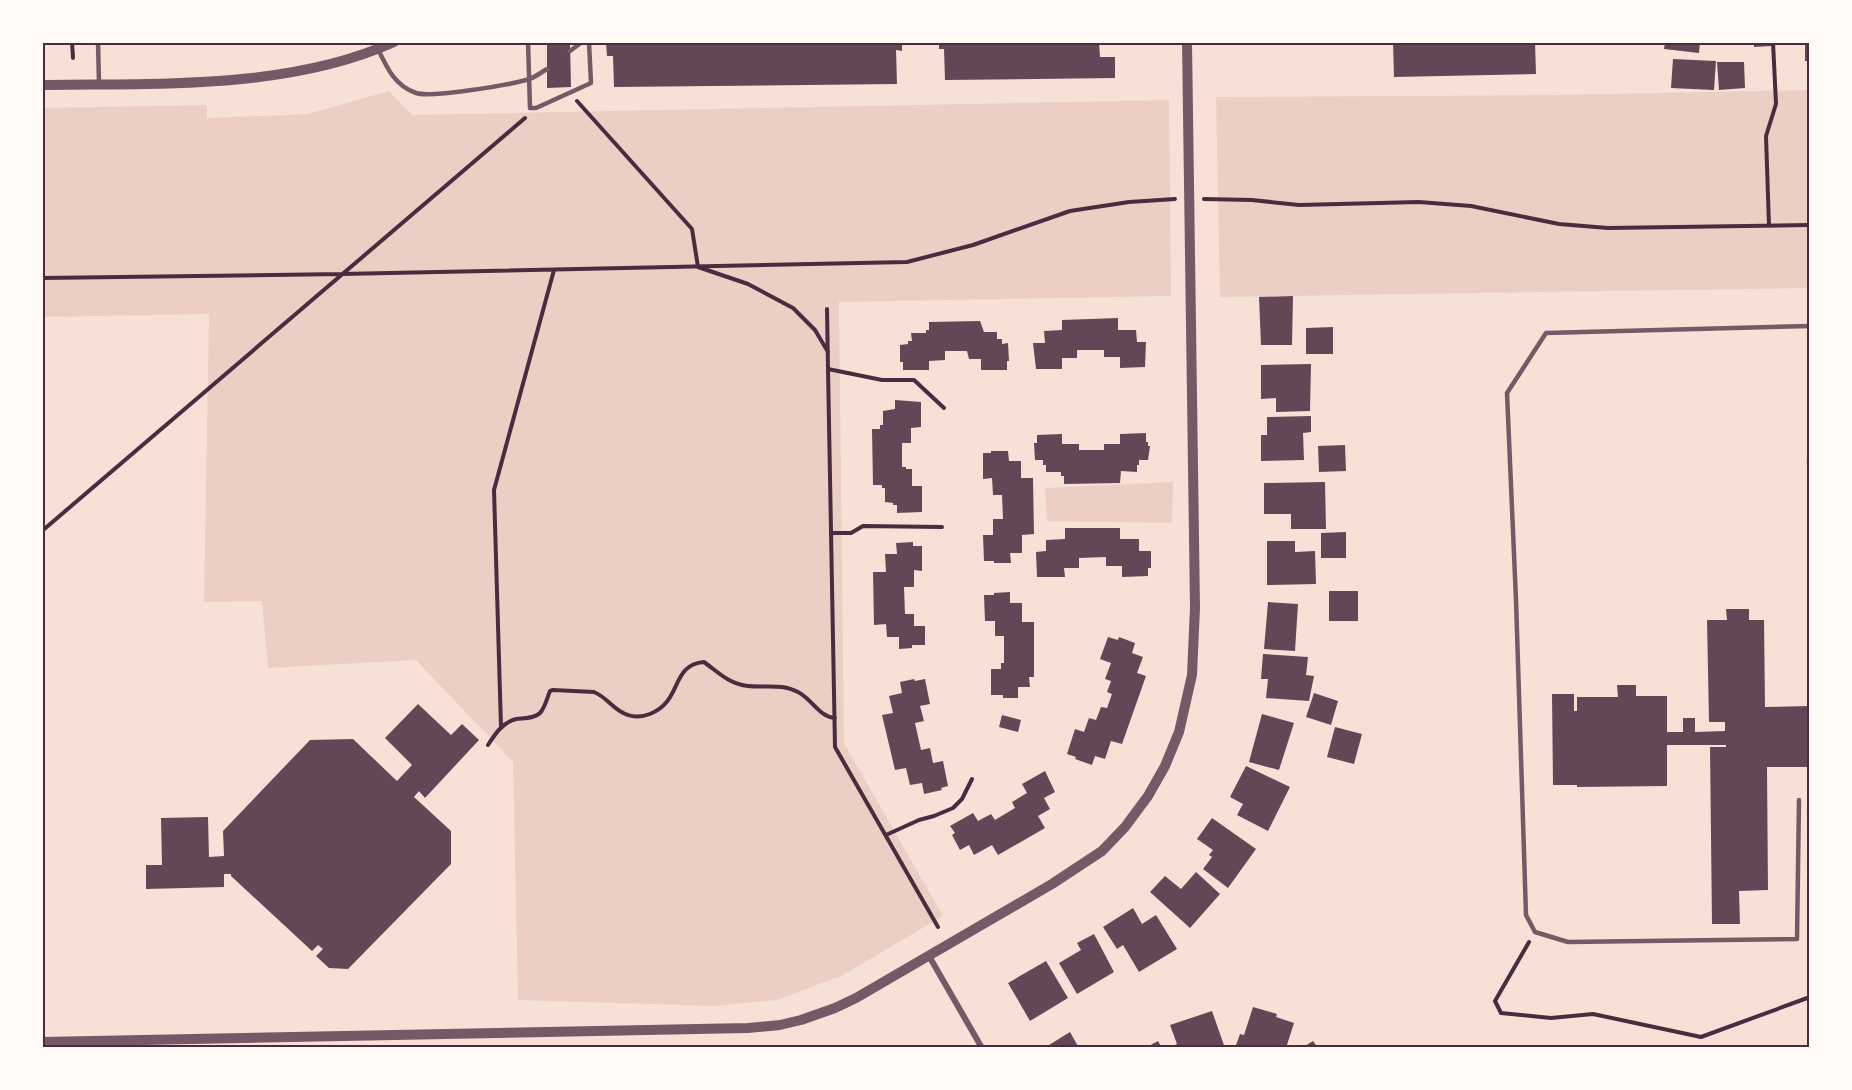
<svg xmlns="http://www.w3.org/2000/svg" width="1852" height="1090" font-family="'Playfair Display',serif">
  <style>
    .green { fill: #ebcfc5 }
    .building { fill: #644757 }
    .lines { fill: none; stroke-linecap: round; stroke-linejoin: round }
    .path { stroke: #4a2c40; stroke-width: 4 }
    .service { stroke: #755966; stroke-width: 4.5 }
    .minor { stroke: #755966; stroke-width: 6 }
    .tertiary { stroke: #755966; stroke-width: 10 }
    .neatline { fill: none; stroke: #4a2c40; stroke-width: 2 }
  </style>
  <rect width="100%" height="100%" fill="#f7e1d7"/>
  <path class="green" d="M1810 90V288L1220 297 1216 97 1559 95Z
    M389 91 412 115 1169 100 1171 296 839 302 844 743 943 916 843 975 777 1000 714 1006 518 1000 513 762 416 660 268 668 262 601 204 602 209 314 42 317V108L207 105V118L308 114Z
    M1173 482 1172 523 1047 521 1045 488Z"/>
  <path class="building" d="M547 42H570L571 87 547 88Z
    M606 42H902V51L896 50 897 84 614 87 613 56H607Z
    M939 42H1099L1100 57H1115V78L945 80 944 49H939Z
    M1393 42H1535L1536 74 1394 77Z
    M1665 42H1700L1699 53 1664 49Z
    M1754 42H1772V46L1754 47Z
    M1805 42H1810V61H1805Z
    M1673 59 1716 61 1714 90 1671 88Z
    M1717 62H1744L1745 88 1719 90Z
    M1293 296 1292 345H1261L1259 297Z
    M1118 318V330H1136L1137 342H1146L1145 367 1120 368V357H1104V350H1077V358H1062V369H1036L1033 343H1045L1044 331 1062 330V320Z
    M980 321 984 332H997V339H1002V344L1008 343 1009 361H1007V370H981V359H969L967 351H945V360L929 361V370H903V362H900V345L908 344V341H912L911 333H926V330H929V322Z
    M1333 327V354H1306V328Z
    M1311 364 1310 411 1276 412V398L1261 399V365Z
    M895 400 921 402V427L911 428V443H902V467H906V469H912V486H922V512L897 513V505H893V503L885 502V488H882V485H873L872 429H880V425H883V411L895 409Z
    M1311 416V432L1303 433 1304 460 1261 461V435H1267V417Z
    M1146 433V442H1148V446H1150L1148 460H1139V465H1137V472L1121 471 1120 483 1064 484V476H1061V472H1046V465H1043V460H1035L1034 443H1037V435L1062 434V444H1079V450H1104V444H1120V434Z
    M1345 445 1346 471 1319 472 1318 446Z
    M991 451H1008L1009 461H1021V478H1033L1034 534 1022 535V553H1010L1011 563H994V561H984L983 535H993V519H1003L1002 495H993L992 478 983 479V453H991Z
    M1325 482 1326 529H1291V514H1264V483Z
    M1065 528H1120V539H1139V551H1151V568H1148V576L1122 577V566H1106V557L1079 558V568H1064L1065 577H1037L1036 552 1046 551V540L1065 539Z
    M1346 532V558H1321V533Z
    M1267 541H1295V552L1315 551 1316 584 1267 585Z
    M913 542V546H922V571L914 570V587H904L905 614H914V626H925V645H912V648L899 649V637H887L886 624 874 625 873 572H886L885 554H897L896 543Z
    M1329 591H1358V621H1329Z
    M1010 592V603H1022V622H1034V677H1029L1030 687H1018V698H1003V695H991V669H1001V663H1004V636H995V621H985L984 595H994V593Z
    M1268 602 1298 604 1295 651 1264 649Z
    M1726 609H1749V620H1764L1765 707 1810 706V767H1767L1768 890 1739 891 1740 924H1712L1710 747H1726V745H1667V786L1577 787V785H1553L1552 694H1574V711H1577V697H1618L1617 685H1636V696H1667V732H1683V718H1695V732L1725 731V722H1709L1707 620H1727Z
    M1108 637 1118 640 1119 637 1135 643 1132 653 1143 657 1137 673 1146 676 1122 744 1111 741 1105 759 1095 756 1092 765 1075 759 1076 757 1067 754 1075 729 1084 732 1089 718 1096 720 1101 707 1107 708 1112 694 1107 692 1111 681 1105 679 1111 663 1100 659Z
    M1263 654 1308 657 1306 675 1314 676 1309 701 1266 698 1268 679H1261Z
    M914 679 915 681 925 679 930 704 920 706 924 721 915 723 921 750 930 748 933 763 943 761 948 786 941 788 942 790 924 794 922 783 910 785 906 768 895 770 882 715 893 713 889 696 902 693 900 682Z
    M1314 693 1338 701 1331 725 1306 717Z
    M418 704 451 735 462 724 479 740 425 798 419 791 414 797 451 831V864L348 969 329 968 316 956 323 949 318 945 312 951 231 876V874H224V887L146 889V865H162L161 818 208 817 209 857 224 856 223 831 310 740 353 739 397 781 412 765 385 738Z
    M1262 714 1294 723 1279 770 1249 762Z
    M1002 715 1021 720 1018 732 999 727Z
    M1335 727 1362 734 1354 764 1327 757Z
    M1246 766 1290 787 1268 831 1237 815 1243 804 1230 797Z
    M1045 771 1055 792 1044 798 1050 809 1038 816 1045 828 998 855 992 845 974 855 969 845 960 850 952 835 955 833 950 826 973 813 978 821 991 814 995 820 1015 808 1012 802 1027 793 1022 784Z
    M1212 818 1256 849 1228 888 1203 869 1212 857 1209 855 1213 850 1197 839Z
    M1196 872 1220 894 1190 928 1150 892 1165 876 1181 889Z
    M1133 908 1142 924 1156 915 1177 949 1139 972 1123 945 1117 949 1103 927Z
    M1094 934 1114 972 1077 994 1059 963 1081 950 1077 943Z
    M1046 961 1068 998 1030 1021 1008 983Z
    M1253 1007 1277 1014 1276 1017 1294 1023 1286 1048H1235L1240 1034 1244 1035Z
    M1212 1011 1225 1048H1174L1173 1046 1177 1044 1170 1025Z
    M1070 1032 1079 1048H1050L1049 1045Z
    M1158 1041 1162 1048H1145Z
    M1313 1041 1318 1048H1302Z"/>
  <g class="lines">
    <path class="path" d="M72 42 73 58
      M577 101 692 229 698 267 748 284 793 308 815 330 828 352
      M1204 199 1252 200 1299 205 1419 202 1471 206 1559 224 1608 228 1810 225
      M1769 226 1766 136 1776 104 1773 42
      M42 278 342 274 907 262 973 245 1070 211 1129 202 1175 199
      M827 309 828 369 882 380H914L944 408
      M828 369 835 747 938 927
      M42 531 525 118
      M831 533H851L863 526 942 527
      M501 727 494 490 554 270
      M488 745C495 734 503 722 516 719 524 718 534 719 540 713 545 708 547 698 550 691L553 690 594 692C607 697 614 711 628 715 636 718 642 717 650 714 683 701 670 665 704 662 718 672 729 684 748 686 765 688 782 683 798 692 812 699 819 717 835 718
      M886 835 919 820 934 816 953 808 962 799 972 779
      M1529 942 1495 1001 1501 1013 1551 1018 1593 1014 1701 1037 1810 997"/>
    <path class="service" d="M98 42 99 84
      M528 42 530 108H536L591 83 589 42
      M378 49C387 68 395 86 416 93 431 98 508 85 526 80 533 79 540 73 547 69
      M570 51 582 42
      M1809 463 1810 435
      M1799 800 1797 939 1568 942 1535 932 1526 915 1516 600 1507 393 1546 333 1810 326"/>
    <path class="minor" d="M929 956 982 1048"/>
    <path class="tertiary" d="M42 85C156 83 288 90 394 42
      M42 1042 748 1028 780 1025 801 1020 835 1008 856 998 1052 884 1102 851 1125 827 1148 796 1165 766 1179 732 1192 675 1195 608 1187 42"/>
  </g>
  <rect width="1852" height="1090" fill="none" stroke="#fffaf5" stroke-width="87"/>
  <rect x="44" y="44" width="1764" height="1002" class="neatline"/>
</svg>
